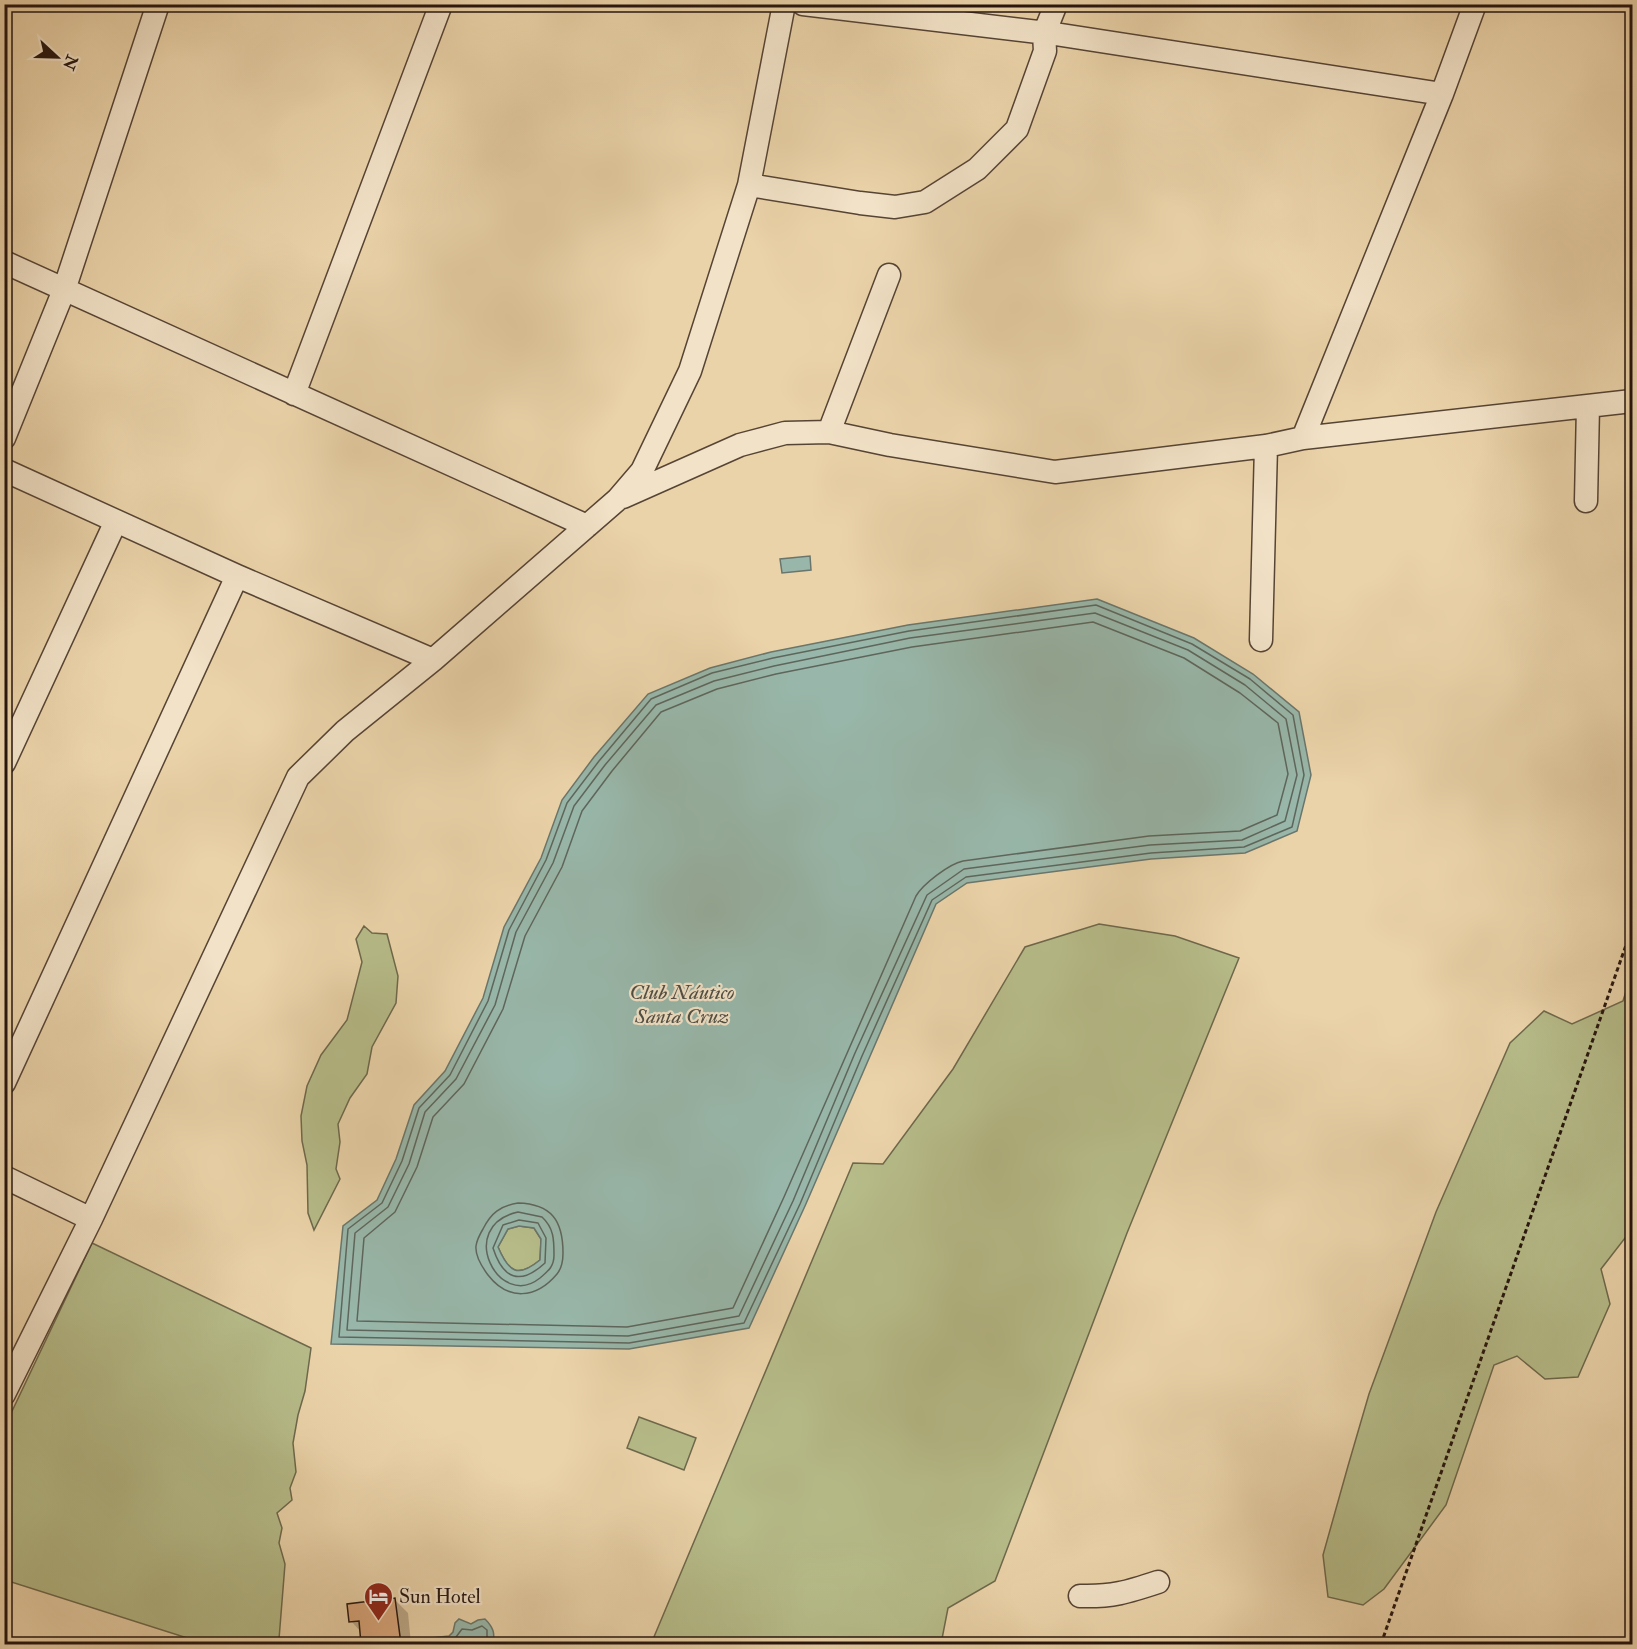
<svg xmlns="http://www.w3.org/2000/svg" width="1637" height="1649" font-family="'IM FELL Double Pica',serif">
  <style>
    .green { fill: #b6bc89; stroke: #6e684c; stroke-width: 1.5 }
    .water { fill: #98b7aa; stroke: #6a766c; stroke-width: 1.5; fill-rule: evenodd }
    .shadow { fill: #0003 }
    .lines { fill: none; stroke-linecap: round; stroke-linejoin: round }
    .shore { stroke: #5e665c; stroke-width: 1.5 }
    .building { fill: #d8a57a; stroke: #25140e; stroke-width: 1.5 }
    .minor-casing { stroke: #564435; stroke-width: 25 }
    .path { stroke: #25140e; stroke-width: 3; stroke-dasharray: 4.5 3; stroke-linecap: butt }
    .minor { stroke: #f2e2c7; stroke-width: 22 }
    .labels { text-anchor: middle; stroke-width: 4.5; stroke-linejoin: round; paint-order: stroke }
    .poi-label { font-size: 20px; fill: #25140e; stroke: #f2e2c7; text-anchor: start }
    .water-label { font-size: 21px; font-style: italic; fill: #4d4d45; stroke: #f2e2c7 }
  </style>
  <rect width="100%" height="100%" fill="#ebd3a9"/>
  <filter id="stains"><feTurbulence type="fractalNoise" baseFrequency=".00333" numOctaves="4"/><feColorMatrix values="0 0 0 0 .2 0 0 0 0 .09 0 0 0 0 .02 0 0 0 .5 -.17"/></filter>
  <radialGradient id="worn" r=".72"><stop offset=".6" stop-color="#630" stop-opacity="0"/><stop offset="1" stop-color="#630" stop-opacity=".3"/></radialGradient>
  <path class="green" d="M1099 924 1175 936 1239 958 1127 1233 995 1581 948 1608 941 1644H651L853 1163 883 1164 953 1069 1025 947Z
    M364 926 372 933 387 934 398 976 396 1003 372 1047 367 1074 350 1098 338 1124 340 1142 336 1169 340 1179 314 1230 308 1213 307 1165 302 1141 301 1116 307 1086 321 1055 347 1020 362 962 356 939Z
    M1632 972V1239L1625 1238 1601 1269 1610 1304 1578 1377 1545 1379 1517 1356 1494 1365 1446 1505 1384 1589 1363 1605 1328 1597 1323 1555 1348 1466 1369 1394 1436 1212 1510 1043 1544 1011 1572 1024 1623 1001Z
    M519 1226 534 1228 541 1239 540 1260C518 1278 509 1273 498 1247L508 1229Z
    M92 1243 311 1348 305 1391 298 1415 293 1443 296 1472 290 1488 292 1500 277 1513 282 1528 279 1543 285 1564 279 1639 276 1644H206L5 1580V1426Z
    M639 1417 696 1438 684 1470 627 1448Z"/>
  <path class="water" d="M810 556 811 570 782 573 780 559Z
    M1097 599 1194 638 1253 674 1299 712 1311 775 1297 831 1245 853 1151 859 967 883 936 904 805 1206 749 1328 629 1349 331 1344 343 1226 377 1200 396 1159 414 1105 445 1071 483 998 504 927 541 858 562 800 594 757 648 694 710 668 771 652 908 625ZM519 1226 534 1228 541 1239 540 1260C518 1278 509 1273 498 1247L508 1229Z
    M459 1619 471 1624 478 1620 485 1619C493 1627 496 1634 492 1644H425L431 1638 449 1636 453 1632 455 1623Z"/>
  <path class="shadow" d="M395 1600 408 1613 411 1644H363L361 1632 351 1621Z"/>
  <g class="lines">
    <path class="shore" d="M1096 605 1192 644 1250 679 1293 715 1304 775 1292 827 1244 847 1151 853 966 877 932 900 862 1056 800 1204 744 1323 629 1343 339 1337 348 1229 382 1203 402 1161 419 1108 450 1075 488 1001 509 930 546 860 567 803 599 761 651 699 712 673 773 658 909 631Z
      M1095 613 1188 650 1245 685 1286 719 1297 775 1285 821 1242 840 1150 845 964 869 927 895 855 1053 793 1201 739 1316 628 1336 347 1330 355 1233 388 1207 409 1164 425 1112 456 1079 495 1005 516 932 553 863 574 806 605 765 656 705 714 681 774 666 910 638Z
      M1093 622 1184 658 1240 693 1278 723 1288 774 1277 815 1240 831 1149 836 963 861C949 864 923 884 916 896L784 1197 733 1308 627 1327 357 1321 364 1238 395 1212 417 1167 433 1117 464 1084 503 1009 525 936 562 867 582 811 612 771 661 712 717 689 776 674 912 647Z
      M518 1203C551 1204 563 1220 563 1253 563 1261 562 1268 557 1274 536 1299 508 1301 488 1275 482 1267 475 1256 476 1246 477 1239 480 1234 483 1229 491 1213 500 1206 518 1203Z
      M518 1212 542 1217C554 1228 554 1240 554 1255 554 1267 548 1271 540 1278 499 1311 455 1226 518 1212Z
      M519 1220 538 1223 546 1238 545 1263C520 1286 503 1279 493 1248L503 1225Z
      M433 1644 453 1641 462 1629 472 1630 482 1626 487 1630V1644"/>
  </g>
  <path class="building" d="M395 1598 401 1644H361L359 1621 349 1622 347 1604Z"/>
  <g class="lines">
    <defs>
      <path id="minor" d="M803 4 1055 34 1442 94
        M749 185 860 203 895 207 925 202 977 169 1017 129 1045 51 1044 34 1056 4
        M4 262 587 526
        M294 394 441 4
        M829 432 889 275
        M4 438 64 290 158 4
        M1303 438 1442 94 1475 4
        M4 470 237 576 433 660
        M623 497 740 445 785 433 829 432 890 445 1055 472 1266 446 1303 438 1632 401
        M1586 501 1588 406
        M1261 640 1266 446
        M4 763 116 521
        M4 1083 237 576
        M4 1177 91 1219
        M4 1394 91 1219 298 777 345 731 433 660 618 499 642 471 690 371 749 185 784 4
        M1080 1596C1112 1597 1128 1592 1158 1582"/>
    </defs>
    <use href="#minor" class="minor-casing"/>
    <path class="path" d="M1381 1644 1632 928"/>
    <use href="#minor" class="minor"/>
  </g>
  <defs>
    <symbol id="hotel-pin" viewBox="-11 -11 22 30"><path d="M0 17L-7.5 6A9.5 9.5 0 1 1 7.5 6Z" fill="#8f2418" stroke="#f2e2c7"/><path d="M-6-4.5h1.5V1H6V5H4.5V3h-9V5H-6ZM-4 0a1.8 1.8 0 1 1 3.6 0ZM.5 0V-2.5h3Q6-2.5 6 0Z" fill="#fff"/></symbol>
  </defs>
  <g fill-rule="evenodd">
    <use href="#hotel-pin" x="362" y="1580" width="33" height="45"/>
  </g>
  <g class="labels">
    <g class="poi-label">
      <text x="399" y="1603">Sun Hotel</text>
    </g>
    <g class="water-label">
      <text x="682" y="999">Club Náutico<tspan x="682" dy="24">Santa Cruz</tspan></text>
    </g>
  </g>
  <rect width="1637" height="1649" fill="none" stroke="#ebd3a9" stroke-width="24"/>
  <rect x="6" y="6" width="1625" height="1637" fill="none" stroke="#25140e" stroke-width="3"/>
  <rect x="12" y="12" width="1613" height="1625" fill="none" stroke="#25140e" stroke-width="1.5"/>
  <g transform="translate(57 57) rotate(112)" stroke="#f2e2c7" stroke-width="4.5" paint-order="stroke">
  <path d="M0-4.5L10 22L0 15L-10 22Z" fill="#25140e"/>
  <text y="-9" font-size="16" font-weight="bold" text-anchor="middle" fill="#25140e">N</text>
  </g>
  <rect width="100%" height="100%" filter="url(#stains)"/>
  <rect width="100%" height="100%" fill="url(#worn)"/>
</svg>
